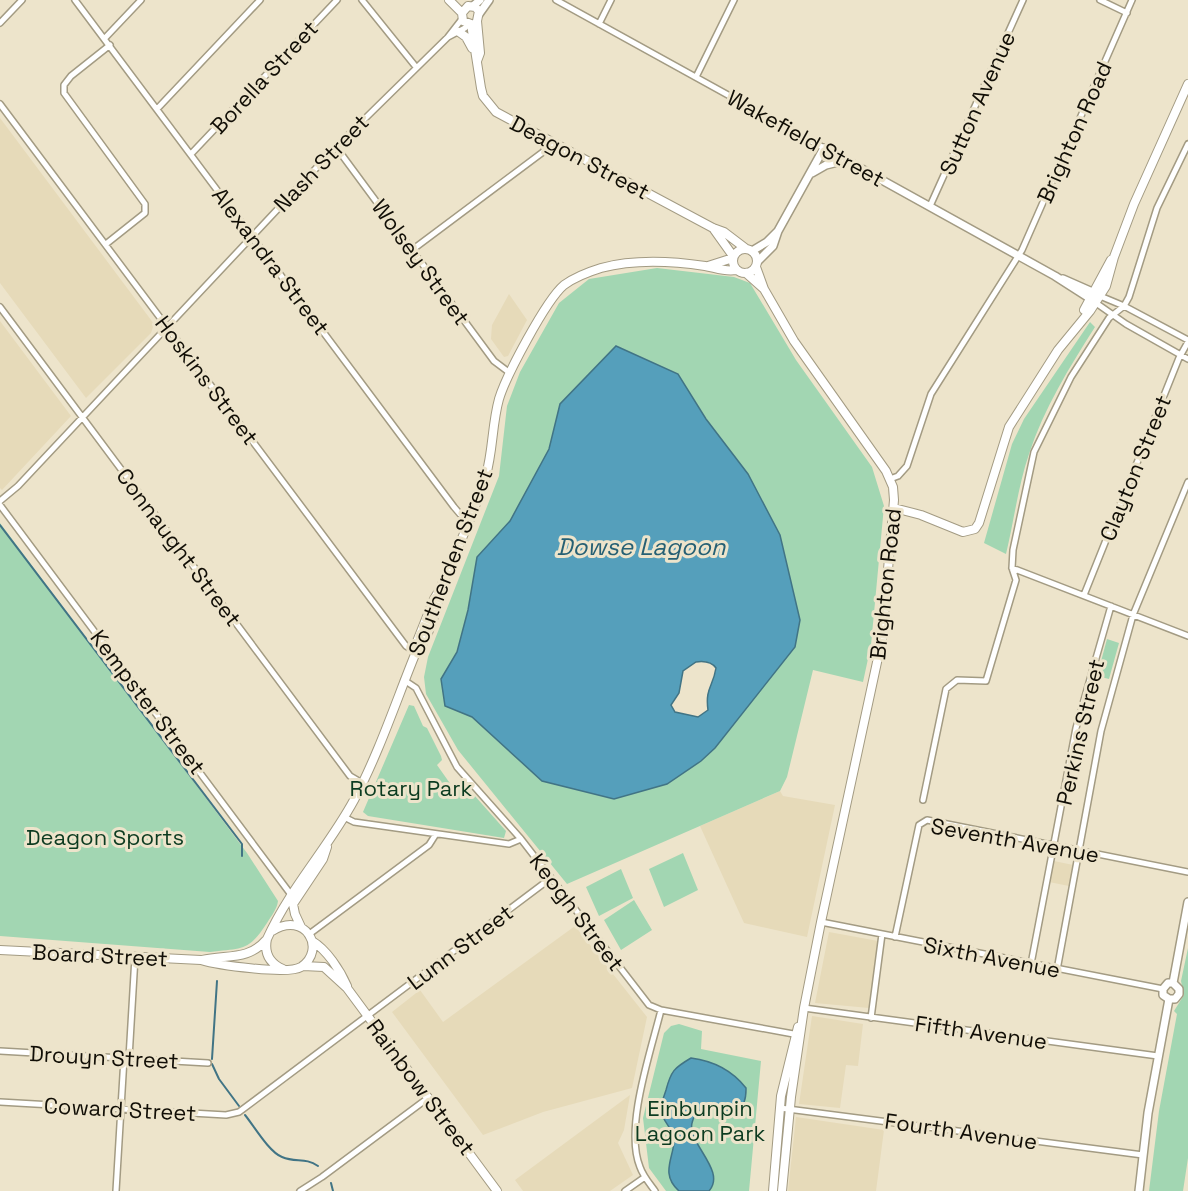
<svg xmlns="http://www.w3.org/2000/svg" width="1188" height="1191" font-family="'Space Grotesk',sans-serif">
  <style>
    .built { fill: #e6dab9 }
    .green { fill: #a2d6b2; fill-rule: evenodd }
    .water { fill: #559fbb; stroke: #417485; stroke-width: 1.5; fill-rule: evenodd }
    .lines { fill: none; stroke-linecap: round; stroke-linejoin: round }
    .stream { stroke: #417485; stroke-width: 2 }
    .minor-casing { stroke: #a39b83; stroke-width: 8 }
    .tertiary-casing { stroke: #a39b83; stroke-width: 10 }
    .secondary-casing { stroke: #a39b83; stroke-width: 10 }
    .minor { stroke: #fff; stroke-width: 5 }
    .tertiary { stroke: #fff; stroke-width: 7 }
    .secondary { stroke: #fff; stroke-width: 8 }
    .labels { text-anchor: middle; stroke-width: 6; stroke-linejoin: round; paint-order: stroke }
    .street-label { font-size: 22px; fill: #110e06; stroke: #ede4cb }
    .park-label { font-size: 22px; fill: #0c3b20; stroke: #ede4cb }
    .water-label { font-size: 24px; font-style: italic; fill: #266074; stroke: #ede4cb }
  </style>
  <rect width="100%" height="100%" fill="#ede4cb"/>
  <path class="built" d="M0 118 154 324 151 333 86 398 0 283Z
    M509 294 527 320 508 356 504 357 491 339 492 325Z
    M0 321 71 416 2 490 0 488Z
    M780 791 783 796 835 805 807 937 744 923 700 826Z
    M1054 861 1073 865 1069 886 1049 882Z
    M575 926 647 1017 632 1088 543 1112 483 1135 392 1012 420 990 443 1022Z
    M829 932 878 941 869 1008 815 1003Z
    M812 1016 863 1024 858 1066 846 1065 840 1108 799 1104Z
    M630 1095 624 1130 618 1143 633 1175 610 1191H523L515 1180Z
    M796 1117 884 1130 876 1191H788Z"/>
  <path class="green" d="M657 268 734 277 750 283 796 360 872 467 884 506 871 645 863 682 813 670 787 777 780 791 567 884 458 750 426 694 424 677 428 657 499 476 507 406 520 372 559 303 589 279ZM616 346 678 374 780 535 800 620 795 647 715 748 701 761 667 784 614 799 542 781 472 717 441 679 457 652 468 610 477 557 510 521 549 449 560 404Z
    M1090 322 1095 327C1069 368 1044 408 1029 454 1018 486 1014 521 1006 554L984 543 1012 444 1024 419Z
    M0 523 247 853 278 901C277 909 272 915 267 923 248 952 243 948 210 952L0 936Z
    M1107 639 1119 643 1109 679 1097 676Z
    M409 705 414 706 423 726 427 728 441 756 442 760 437 765 454 789 466 786 506 831 504 838 368 816 363 812Z
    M683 853 698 890 664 907 649 869Z
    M621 869 633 898 599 916 586 887Z
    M634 900 652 930 621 950 604 920Z
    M1188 948V1158L1183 1191H1149L1159 1111 1177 1014 1174 1011 1184 995 1181 981Z
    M679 1024 702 1031 701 1049 761 1061 749 1191H666L649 1168 643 1118 664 1033 671 1026Z"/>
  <path class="water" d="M616 346 678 374 706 419 748 474 780 535 800 620 795 647 715 748 701 761 667 784 614 799 542 781 472 717 445 706 441 679 457 652 468 610 477 557 510 521 549 449 560 404ZM696 662C703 661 711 661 716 668 713 687 705 688 708 710L698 717 675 712 671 705 679 693 683 671Z
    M691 1058C714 1061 732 1070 746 1088 747 1136 699 1086 692 1123 687 1143 727 1171 709 1191H679C661 1175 672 1160 674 1143 675 1132 667 1126 663 1117 659 1106 663 1100 666 1090 671 1071 674 1068 691 1058Z"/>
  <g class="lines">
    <path class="stream" d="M0 525 242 844V856
      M212 1059 217 981
      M212 1064 219 1079 239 1106
      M245 1115C254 1126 269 1152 282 1157 296 1163 305 1157 318 1166
      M331 1183 333 1191"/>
    <defs>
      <path id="minor" d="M75 0 454 507 460 514 468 520
        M362 0 416 67
        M556 0 824 148
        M1100 0 1127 13
        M0 23 22 0
        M599 24 611 0
        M448 37 465 28 469 24
        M105 38 141 0
        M696 77 734 0
        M0 104 406 646 416 652
        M157 109 260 0
        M336 147 494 361 510 373
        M191 154 337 0
        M930 206 1023 0
        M106 244 145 213V204L64 93V85L71 76 110 45
        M412 250 543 152 550 141
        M1100 296 1124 306 1188 340
        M1096 303 1126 324 1188 359
        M0 307 350 776 362 783
        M890 479 898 476 907 466 931 394 1022 250 1132 0
        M0 501 18 486 336 147 448 37 462 19
        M0 505 292 896
        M1012 568 1188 636
        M1084 595 1179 358 1188 342
        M404 680 416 688 457 767 521 839 649 1005 661 1010 799 1035
        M923 800 946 689 957 680 986 681 1016 580 1012 568 1013 550 1034 452 1071 377 1109 318 1124 306 1129 297 1157 208 1188 144
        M344 817 354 822 509 844 521 839
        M821 922 1163 989
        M308 935 429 845 436 834
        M895 937 919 825 927 820 1188 872
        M1031 964 1076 728 1111 606
        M1057 970 1101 731 1133 615 1188 482
        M804 1008 1158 1056
        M871 1018 882 934
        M0 1051 208 1063
        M129 1058 135 957
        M0 1102 226 1115 239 1112 551 878
        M780 1108 1143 1155
        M116 1191 124 1058
        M300 1191 322 1177 428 1098
        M625 1191 645 1177
        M655 1191C650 1184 643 1176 640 1167 624 1128 651 1051 661 1010"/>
      <path id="tertiary" d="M473 6 480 0
        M479 14 489 0
        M812 173 826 165 846 160
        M752 251 767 242 778 231 824 148 1055 276 1094 301
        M757 262 773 246 778 231
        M1063 279 1097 294
        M1173 983 1188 902
        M1169 999 1163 995V989L1168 983H1173
        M1169 999H1175L1179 994V989L1173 983
        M1139 1191 1148 1113 1169 999"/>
      <path id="secondary" d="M449 0 462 13 463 21 471 24
        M462 13 468 6 475 7 479 11 477 21 480 53 477 61
        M471 24 481 88 483 96 496 112 713 228 724 232 745 248
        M459 32 466 37 472 48
        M713 228 733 256
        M733 261a12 12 0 1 1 24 0a12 12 0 1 1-24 0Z
        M708 266 733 258
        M756 267 764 289 794 341 886 471 893 487 894 500 882 639 821 922 804 1008 791 1097 782 1191
        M746 273 764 289
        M1084 310 1111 260
        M894 508 921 515 963 532 975 529 979 523 1009 427 1058 350 1090 311 1106 286 1114 257 1134 204 1188 84
        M416 652C428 641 438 607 440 590
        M301 927 295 914 293 904 323 859 327 847
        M312 941C327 950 340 970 347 986
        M0 950 201 960C217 965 288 975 301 967 327 950 306 910 272 931
        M202 960C226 954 248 961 266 940
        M303 966 324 967 347 988 497 1191
        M283 969C269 963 264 953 267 939 290 888 328 848 354 800 379 753 396 701 416 652V644L434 599 440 589C456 552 474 514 486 475 493 451 492 424 499 399 506 376 546 300 564 285 575 277 588 272 601 268 634 259 672 261 705 266 716 268 725 272 736 270
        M773 1191 781 1096 798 1027"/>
    </defs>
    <use href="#minor" class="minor-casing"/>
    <use href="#tertiary" class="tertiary-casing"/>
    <use href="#secondary" class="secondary-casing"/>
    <use href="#minor" class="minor"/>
    <use href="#tertiary" class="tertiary"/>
    <use href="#secondary" class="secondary"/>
  </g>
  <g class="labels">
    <g class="street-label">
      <text transform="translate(264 77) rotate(-47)" y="8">Borella Street</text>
      <text transform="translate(977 103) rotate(-66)" y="8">Sutton Avenue</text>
      <text transform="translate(1074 132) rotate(-66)" y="8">Brighton Road</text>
      <text transform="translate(806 138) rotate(29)" y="8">Wakefield Street</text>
      <text transform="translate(580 157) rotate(28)" y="8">Deagon Street</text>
      <text transform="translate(321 163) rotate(-46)" y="8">Nash Street</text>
      <text transform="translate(271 261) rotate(53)" y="8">Alexandra Street</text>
      <text transform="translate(421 262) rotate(54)" y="8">Wolsey Street</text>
      <text transform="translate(207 380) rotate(53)" y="8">Hoskins Street</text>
      <text transform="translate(1135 468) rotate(-68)" y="8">Clayton Street</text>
      <text transform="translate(179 547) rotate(53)" y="8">Connaught Street</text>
      <text transform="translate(450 562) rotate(-69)" y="8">Southerden Street</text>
      <text transform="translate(885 584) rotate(-84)" y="8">Brighton Road</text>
      <text transform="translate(148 702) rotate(53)" y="8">Kempster Street</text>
      <text transform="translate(1080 732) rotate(-77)" y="8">Perkins Street</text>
      <text transform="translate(1015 840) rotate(10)" y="8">Seventh Avenue</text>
      <text transform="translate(577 912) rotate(53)" y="8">Keogh Street</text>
      <text transform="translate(460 947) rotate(-37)" y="8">Lunn Street</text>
      <text transform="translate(100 955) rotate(3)" y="8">Board Street</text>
      <text transform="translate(992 957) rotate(11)" y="8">Sixth Avenue</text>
      <text transform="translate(981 1032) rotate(8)" y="8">Fifth Avenue</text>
      <text transform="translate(104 1057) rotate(3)" y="8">Drouyn Street</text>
      <text transform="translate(421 1087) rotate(53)" y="8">Rainbow Street</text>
      <text transform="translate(120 1109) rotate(3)" y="8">Coward Street</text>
      <text transform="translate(961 1131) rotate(8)" y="8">Fourth Avenue</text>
    </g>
    <g class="park-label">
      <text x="411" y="796">Rotary Park</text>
      <text x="105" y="845">Deagon Sports</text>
      <text x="700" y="1116">Einbunpin<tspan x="700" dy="25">Lagoon Park</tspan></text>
    </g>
    <g class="water-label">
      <text x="641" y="555">Dowse Lagoon</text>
    </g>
  </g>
</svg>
